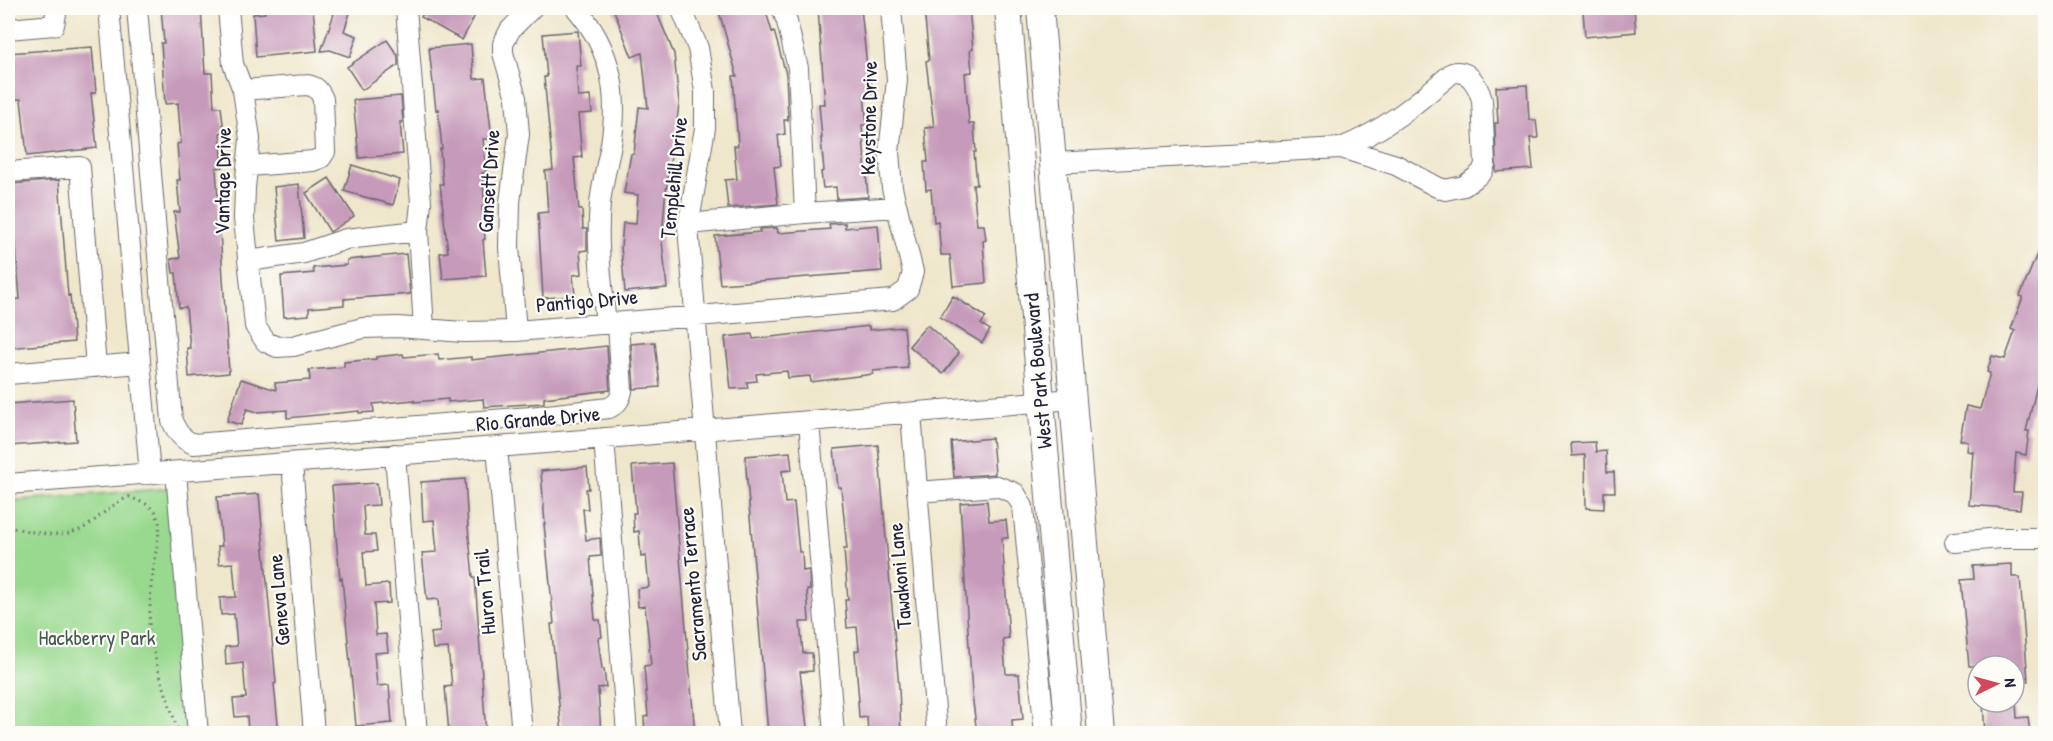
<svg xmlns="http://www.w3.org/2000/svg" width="2053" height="741" font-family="'Patrick Hand',sans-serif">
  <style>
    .green { fill: #99d98f; stroke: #5e7e65; stroke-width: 1.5 }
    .building { fill: #c69aba }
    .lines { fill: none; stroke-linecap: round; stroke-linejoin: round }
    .minor-casing { stroke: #6a676e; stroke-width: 22 }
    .major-casing { stroke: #6a676e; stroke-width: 28 }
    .path { stroke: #6a676e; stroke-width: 3; stroke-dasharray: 1.5 4.5; stroke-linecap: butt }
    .minor { stroke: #fff; stroke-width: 20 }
    .major { stroke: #fff; stroke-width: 26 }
    .labels { text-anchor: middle; stroke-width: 4.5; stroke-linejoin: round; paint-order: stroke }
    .street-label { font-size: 21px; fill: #22223b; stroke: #fdfcf7 }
    .park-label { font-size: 21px; fill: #465954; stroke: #fdfcf7 }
  </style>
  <rect width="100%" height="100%" fill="#fdfcf7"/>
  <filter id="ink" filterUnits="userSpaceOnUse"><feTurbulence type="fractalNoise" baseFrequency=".0167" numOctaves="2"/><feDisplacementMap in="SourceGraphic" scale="12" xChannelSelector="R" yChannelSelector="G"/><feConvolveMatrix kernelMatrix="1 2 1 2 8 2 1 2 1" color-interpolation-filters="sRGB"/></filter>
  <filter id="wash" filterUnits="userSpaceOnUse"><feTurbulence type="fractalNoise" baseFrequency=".008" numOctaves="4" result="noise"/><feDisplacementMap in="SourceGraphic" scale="24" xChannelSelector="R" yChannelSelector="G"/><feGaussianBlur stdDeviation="1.35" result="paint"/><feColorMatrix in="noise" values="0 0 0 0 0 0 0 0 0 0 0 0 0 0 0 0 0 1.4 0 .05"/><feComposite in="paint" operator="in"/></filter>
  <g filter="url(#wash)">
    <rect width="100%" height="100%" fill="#efe7cc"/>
    <path class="green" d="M173 488 194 733 8 734V501Z"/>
    <g id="blocks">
      <path class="building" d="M161 8H201L205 73H212L214 107H221L224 132 220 133 223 167 216 168 229 373 189 377 187 348H190L186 307 179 308 176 273H173L171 259 180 258 174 212H180L177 180H180L177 144 181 143 178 103 165 104 161 43H164Z
        M264 8H313L317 51 256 57 253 14 265 13Z
        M336 8 350 13 344 31 357 36 350 57 330 50 321 51Z
        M426 8H479L462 40 421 17Z
        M613 8H655L674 54 679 103 674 148H672L665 199 662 241 667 288 625 292 621 247 623 223 636 224 638 195 624 193 631 154H634L639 107 648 108 642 53 632 57Z
        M718 8H765L772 32 774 31 786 74 788 120H784L785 134 778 135 781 166 774 167 778 204 728 208 725 180 737 179 734 146H738L733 76H737Z
        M818 8H861L867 67 869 66 872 94 864 95 867 125H862L868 197 837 199 836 187 823 188 821 172 824 171 821 138H822L819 104H825Z
        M924 8H969L973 49 970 50 972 72 965 73 969 124H974L976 152H974L977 185H973L977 225H984L986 240 983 241 986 283 953 286 950 255H941L938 221 934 222 931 189 926 190 924 162H928L925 128 934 127 926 61 929 60Z
        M1622 8H1634L1636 32 1585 37 1583 11Z
        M578 31 581 66H576L578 97 590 96 592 113 578 114 582 157 574 158 579 210H582L583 229H587V250L580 251 582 274 573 275 575 296 543 298 538 213 548 212 545 171 553 170 544 77H547L543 34Z
        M387 40 398 56V65L362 90 347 67Z
        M471 44 474 79 485 78 492 139H483L486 173H482L485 206 482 207 485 239 483 240 486 276 443 279 440 253 448 252 440 184H443L440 149H442L438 109 436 110 429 48Z
        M92 47 96 93H91L97 148 27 156 21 99 8 100V53Z
        M1527 85 1529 120H1536L1538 138H1530L1533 169 1496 172 1495 123H1498L1496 87Z
        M401 96 403 122H400L403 154 359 158 353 100Z
        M352 165 400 180 393 205 344 191Z
        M329 178 354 216 330 232 306 193Z
        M59 180 68 296 70 295 74 342 8 348V300L20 299 11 184Z
        M299 184 304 238 279 241 274 187Z
        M845 223V228L878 225 882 271 720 284 715 236 760 232V229L777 228 778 233 830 229 829 224Z
        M2045 234 2046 362 2043 361 2026 431H2029L2026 455 2016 453 2013 492H2022L2020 509 1969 505 1973 452 1967 451 1968 442 1960 440 1966 406 1980 409 1990 373 1987 372 1992 356 2005 359 2015 331 2011 329 2023 297 2020 296Z
        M406 254 410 294 344 299V305L309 308V315L284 317 281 276 314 273 313 268 347 265V260Z
        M953 296 986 317 981 324 990 330 982 343 940 317Z
        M927 325 959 353 943 374 909 346Z
        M869 326V330L904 327 908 368 873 371V374L811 382 810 376 788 378 787 371 756 374 757 381 747 382 748 388 731 389 725 337 752 334 753 339Z
        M655 342 660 387 634 389 631 344Z
        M607 346 610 390 544 398V403L484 407 483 399 448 402V399L414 402V400L373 404 374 412 359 413V411L287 418V410L257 412 247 409 241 425 227 421 241 379 276 390 275 383 310 380 309 370 344 367V362L376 359V357L403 354 404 357 438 354 439 360 471 357V360Z
        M73 399 76 441 8 446V404Z
        M992 438 995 474 954 477 951 442Z
        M1595 442 1596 452 1606 451 1607 472H1614L1615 492H1604V509L1586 508 1585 455 1572 456 1571 443Z
        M878 445 899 688 901 734H868L867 717 859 718 858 701H859L855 651 859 650 857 627 847 628 845 600H848L844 549H847L841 487H838L834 449Z
        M790 452 792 470 782 471 785 503 794 502 799 552H802L803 571 809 570 810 590H807L809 622H800L803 653H812L813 671 800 672 808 734H768L745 456Z
        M672 463 695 734H645L644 717 648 716 644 666 651 665 645 606 638 607 637 589 649 587 646 556 641 557 639 531 634 532 633 513H636L632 466Z
        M587 467 589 489H586L588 509H583L586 540 600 538 601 556 590 557 595 620H600L602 637 598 638 602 669H604L606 687 598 688 601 734H562L551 624H554L544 524H545L541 471Z
        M465 479 468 527 473 577H475L486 734H449L445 687 452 686 448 648 433 649 431 633 440 632 438 599 427 600 422 553 437 552 434 520 423 521 421 482Z
        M377 483 379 505 363 506 365 535H375L377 551 363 552 366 586 389 584 390 603 374 604 376 635 386 634 388 652 374 653 377 686 389 685 392 723 356 726 342 578 340 579 335 526 332 486Z
        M259 494 276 683 274 684 279 734H248L247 716 235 717 233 699 246 698 243 663 226 665 225 647 237 646 234 614 221 615 220 598 236 597 233 563 219 564 218 546H222L217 497Z
        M987 501 989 521 1006 520 1008 538H1002L1009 638 1003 639 1006 674H1019L1023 719 1012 720 1013 734H977L972 694 960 503Z
        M2012 564V577H2020L2028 681 2014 682V666H1969L1961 580 1974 579 1973 566Z
        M1983 702H2016L2017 718 2028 717 2030 734H1985Z"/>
    </g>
  </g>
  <g filter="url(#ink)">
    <use href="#blocks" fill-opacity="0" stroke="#6a676e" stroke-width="1.5"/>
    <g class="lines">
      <defs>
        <path id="minor" d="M109 8 150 474
          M137 8 172 421C177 432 182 440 194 444L530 417 609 408C617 404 620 400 622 391L618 323
          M228 8 233 64 243 90 250 139 245 188 244 219 255 326 266 342 277 347 293 346 363 328 398 327 463 332 516 331 893 300 908 289 913 272 892 188 889 152 897 80 891 8
          M576 8C612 50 620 95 610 150 606 168 602 185 600 204 596 244 602 284 606 324
          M681 8 698 48 705 91V128L688 227 730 734
          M782 8 787 22 798 68 805 213 897 207
          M8 29 54 25 57 8
          M243 90 306 85C316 86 319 90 323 99L325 152 321 158 313 161 249 166
          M1053 163 1341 148 1396 165 1437 187 1445 190 1464 186 1475 178 1482 172 1485 164 1482 100C1478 86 1469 68 1452 73 1417 103 1384 131 1341 148
          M8 172 80 167 96 367
          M688 224 805 213
          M418 231 424 329
          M248 261 304 253 346 239 418 231 421 203 406 8
          M516 331 509 247 510 202 519 134 516 98 503 53V44L510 30 532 8
          M8 374 140 363
          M911 414 937 734
          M809 421 834 734
          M604 438 627 734
          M497 447 522 734
          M395 454 417 734
          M292 463 314 734
          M176 472 198 734
          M8 484 497 447 1073 399
          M917 492 997 486 1015 493 1023 507 1045 734
          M1955 542 2001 538H2046"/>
        <path id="major" d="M1008 8 1069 734
          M1040 8 1101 734"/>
      </defs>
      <use href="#minor" class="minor-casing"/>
      <use href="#major" class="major-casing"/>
      <path class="path" d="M8 527C35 532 65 542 90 524 104 513 112 504 129 497L146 504 155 511 160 525 151 585 149 630 157 666 179 734"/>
      <use href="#minor" class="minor"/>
      <use href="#major" class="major"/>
    </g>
  </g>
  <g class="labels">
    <g class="street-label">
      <text transform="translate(869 118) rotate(-89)" y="7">Keystone Drive</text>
      <text transform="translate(674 178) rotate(-84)" y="7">Templehill Drive</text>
      <text transform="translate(223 181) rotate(-89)" y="7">Vantage Drive</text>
      <text transform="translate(489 181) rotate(-86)" y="7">Gansett Drive</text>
      <text transform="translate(587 301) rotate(-5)" y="7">Pantigo Drive</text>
      <text transform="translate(1038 371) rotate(-95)" y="7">West Park Boulevard</text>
      <text transform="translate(538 419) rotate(-5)" y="7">Rio Grande Drive</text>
      <text transform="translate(900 576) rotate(-95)" y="7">Tawakoni Lane</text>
      <text transform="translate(693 584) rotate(-95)" y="7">Sacramento Terrace</text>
      <text transform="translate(485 592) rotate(-95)" y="7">Huron Trail</text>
      <text transform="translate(279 600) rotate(-95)" y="7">Geneva Lane</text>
    </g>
    <g class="park-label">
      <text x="97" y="645">Hackberry Park</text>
    </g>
  </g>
  <rect width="2053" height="741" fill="none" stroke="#fdfcf7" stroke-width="30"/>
  <g transform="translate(1996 684) rotate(85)"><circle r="28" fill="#fdfcf7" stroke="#a5a5ac" stroke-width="1.5"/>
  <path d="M0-4.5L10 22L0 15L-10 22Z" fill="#d1495b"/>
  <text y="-9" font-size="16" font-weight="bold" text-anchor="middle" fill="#22223b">N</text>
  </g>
</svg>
